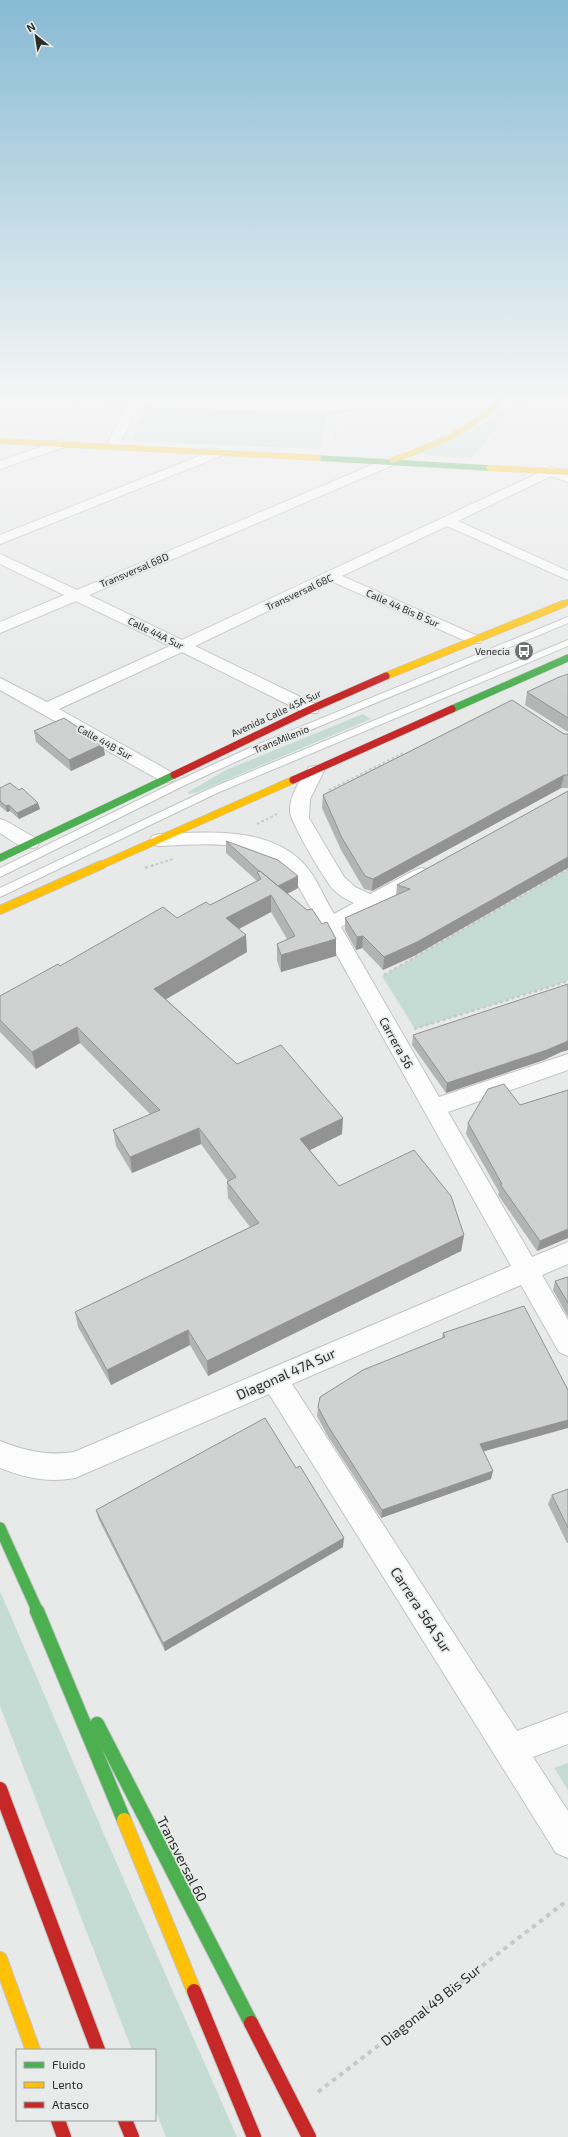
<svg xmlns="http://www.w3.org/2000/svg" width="568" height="2137" font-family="'Exo 2',sans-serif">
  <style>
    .green { fill: #c5dcd4 }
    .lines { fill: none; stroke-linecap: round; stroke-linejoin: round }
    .lane-casing { stroke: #c2c4c3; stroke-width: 2 }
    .street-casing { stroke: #c2c4c3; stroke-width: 2 }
    .fast-far3-casing { stroke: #c2c4c3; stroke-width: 6 }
    .fast-far2-casing { stroke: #c2c4c3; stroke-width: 8 }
    .fast-far1-casing { stroke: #c2c4c3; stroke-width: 13 }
    .fast-casing { stroke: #c2c4c3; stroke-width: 16 }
    .slow-far3-casing { stroke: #c2c4c3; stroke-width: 6 }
    .slow-far2-casing { stroke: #c2c4c3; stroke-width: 8 }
    .slow-far1-casing { stroke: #c2c4c3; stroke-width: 10 }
    .slow-casing { stroke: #c2c4c3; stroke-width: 16 }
    .jam-far1-casing { stroke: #c2c4c3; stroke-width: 8 }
    .jam-casing { stroke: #c2c4c3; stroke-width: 16 }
    .path-far3 { stroke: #c7c9c8; stroke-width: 1.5; stroke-dasharray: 2 2; stroke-linecap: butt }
    .path-far2 { stroke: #c7c9c8; stroke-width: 2; stroke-dasharray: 2.5 2.5; stroke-linecap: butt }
    .path-far1 { stroke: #c7c9c8; stroke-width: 2.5; stroke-dasharray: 3 3; stroke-linecap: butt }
    .path { stroke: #c7c9c8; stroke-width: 4; stroke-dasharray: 4.5 4.5; stroke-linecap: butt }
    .lane { fill: #fcfcfc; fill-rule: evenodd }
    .street { fill: #fcfcfc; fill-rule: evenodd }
    .fast-far3 { stroke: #4caf50; stroke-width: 5.5 }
    .fast-far2 { stroke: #4caf50; stroke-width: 7 }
    .fast-far1 { stroke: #4caf50; stroke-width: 11 }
    .fast { stroke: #4caf50; stroke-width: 14 }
    .slow-far3 { stroke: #ffc107; stroke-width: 5.5 }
    .slow-far2 { stroke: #ffc107; stroke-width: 7 }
    .slow-far1 { stroke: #ffc107; stroke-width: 8 }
    .slow { stroke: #ffc107; stroke-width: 14 }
    .jam-far1 { stroke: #c62828; stroke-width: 7 }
    .jam { stroke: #c62828; stroke-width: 14 }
    .wall { fill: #b3b5b4 }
    .shaded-wall { fill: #929392 }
    .building { fill: #d0d2d1; stroke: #929392 }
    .labels { text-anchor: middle; stroke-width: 3.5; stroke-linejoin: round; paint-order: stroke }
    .far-street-label { font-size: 10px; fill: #2c2e2d; stroke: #e7ebe9 }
    .far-poi-label { font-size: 10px; fill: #2c2e2d; stroke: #e7ebe9; text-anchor: end }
    .street-label { font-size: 12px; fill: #2c2e2d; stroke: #e7ebe9 }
    .near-street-label { font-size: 14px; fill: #2c2e2d; stroke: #e7ebe9 }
  </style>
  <rect width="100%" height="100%" fill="#e8eae9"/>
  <path class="green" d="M513 406 472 458 431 456 423 452 474 428Z
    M146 407 327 415 320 449 131 441Z
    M363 714 371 719 198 792 188 794V792L226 770Z
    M568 869V981L415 1029 382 976Z
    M0 1591 106 1839 237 2137H166L155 2109V2050H132L0 1706Z
    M568 1763V1790L554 1768Z"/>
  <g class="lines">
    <defs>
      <path id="lane" d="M568 617V623L255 753 183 786 0 877V868L175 782 247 749Z
        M568 640V646L217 793 0 897V888L209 789Z"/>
      <path id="street" d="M68 397H158L322 405 359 403 373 397H391C368 424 181 406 140 404L118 447 112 451 106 447 128 403 74 401Z
        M510 397H537L568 403V411L516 401Z
        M60 440 66 444 64 447 0 469V461Z
        M217 449 223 453 221 456 0 544V535Z
        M388 458 394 462 393 465 89 595 182 640 551 467 568 473V482L551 476 458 521 568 571V580L447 526 342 576 480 637 483 640 480 643H470L331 581 195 646 317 705 319 709 317 713H305L182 652 59 709 173 773 176 777 173 781 167 782 161 781 0 690V678L47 702 170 646 76 601 0 633V622L64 595 0 564V554L77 590Z
        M315 766 321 767 324 771 310 799 309 818 344 877 355 887 370 894 415 870 422 868 429 870 432 874 429 878 341 927 439 1097 568 1054V1070L448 1112 532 1257 568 1242V1264L542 1275 568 1320V1356L559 1352 521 1285 292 1384 517 1731 568 1712V1744L533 1757 568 1811V1858L556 1853 269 1394 75 1478C47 1483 26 1478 0 1468V1441C25 1451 47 1456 74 1452L511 1266 291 873C249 838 210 844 159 846L152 844 150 840 152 836 159 834C206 832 269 826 304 864 316 876 325 900 334 914L354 903C347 900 340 896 334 890 325 881 291 823 290 812 289 796 300 780 309 767Z
        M0 819 6 821 37 839 39 843 37 847C23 851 11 840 0 833Z"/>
      <path id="fast-far3" d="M318 458 489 468"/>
      <path id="fast-far2" d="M452 709 568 658
        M0 858 174 775"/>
      <path id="fast-far1" d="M0 1528 38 1612"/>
      <path id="fast" d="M37 1611 124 1820
        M97 1724 251 2023"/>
      <path id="slow-far3" d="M0 441 318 458
        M393 460C434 445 473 431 503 397
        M489 468 568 472
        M561 605 568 602"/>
      <path id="slow-far2" d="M386 676 563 604
        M99 866 293 780"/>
      <path id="slow-far1" d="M0 910 101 865"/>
      <path id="slow" d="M124 1820 194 1991
        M0 1959 33 2050"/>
      <path id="jam-far1" d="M174 775 311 709 386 676
        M293 780 452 709"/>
      <path id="jam" d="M0 1789 98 2050
        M194 1991 254 2137
        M251 2023 309 2137
        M58 2120 64 2137
        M125 2120 132 2137"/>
    </defs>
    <use href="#lane" class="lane-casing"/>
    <use href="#street" class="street-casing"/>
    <use href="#fast-far3" class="fast-far3-casing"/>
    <use href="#fast-far2" class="fast-far2-casing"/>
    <use href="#fast-far1" class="fast-far1-casing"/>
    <use href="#fast" class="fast-casing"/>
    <use href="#slow-far3" class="slow-far3-casing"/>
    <use href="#slow-far2" class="slow-far2-casing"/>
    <use href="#slow-far1" class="slow-far1-casing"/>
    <use href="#slow" class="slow-casing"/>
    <use href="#jam-far1" class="jam-far1-casing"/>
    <use href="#jam" class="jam-casing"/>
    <path class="path-far3" d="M334 443 338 422"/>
    <path class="path-far2" d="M329 790 403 753
      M257 824 277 814
      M151 866 173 859"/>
    <path class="path-far1" d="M145 868 154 865
      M384 975 568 869
      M414 1029 568 981"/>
    <path class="path" d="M318 2092 568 1900"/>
    <use href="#lane" class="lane"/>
    <use href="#street" class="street"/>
    <use href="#fast-far3" class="fast-far3"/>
    <use href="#fast-far2" class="fast-far2"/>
    <use href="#fast-far1" class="fast-far1"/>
    <use href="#fast" class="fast"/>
    <use href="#slow-far3" class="slow-far3"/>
    <use href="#slow-far2" class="slow-far2"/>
    <use href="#slow-far1" class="slow-far1"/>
    <use href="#slow" class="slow"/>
    <use href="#jam-far1" class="jam-far1"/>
    <use href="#jam" class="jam"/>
  </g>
  <path class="wall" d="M568 674V732L525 705 527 692Z
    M34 731 105 755 71 771 36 742Z
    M564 734H568V788H561L372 891 364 889 341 850 322 808 323 795Z
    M0 788 19 790 38 803 40 809 19 819 10 811 7 812 0 806Z
    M568 791 416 955 383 970 362 948 356 950 345 930V918L396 895 397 885Z
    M226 841 298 888 287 894 322 924 336 939V956L281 972 277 961V944L287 939 271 912 239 929 247 952 166 999 237 1064 342 1134 310 1150 339 1186 464 1235 461 1251 208 1376 190 1345 111 1385 78 1327 75 1312 250 1227 228 1198 227 1182 228 1181 201 1144 132 1173 116 1146 113 1130 150 1114 80 1043 36 1069 0 1032V996L60 966 210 905 257 881 226 853Z
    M568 984V1050L561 1052 544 1060 446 1093 412 1045 413 1035Z
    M568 1090V1238L537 1251 498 1195 499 1192 466 1134 468 1123 520 1105Z
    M568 1277V1317L553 1290 555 1281Z
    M524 1306 484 1451 491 1479 381 1518 327 1435 317 1416 318 1407 442 1338 443 1333Z
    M568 1489V1543H567L548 1504 552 1495Z
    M96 1510 343 1547 165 1651 99 1520Z"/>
  <path class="shaded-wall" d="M103 744 105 755 71 771 69 760Z
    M564 775 561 788 372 891 373 879Z
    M38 803 40 809 19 819 17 813Z
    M9 805 10 811 7 812 6 806Z
    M568 857V868L416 955 383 970 384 957Z
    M298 876V888L277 899V887Z
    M271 895V912L227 935 226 918Z
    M246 935 247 952 156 1005 154 989Z
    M363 936 362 948 356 950 357 937Z
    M336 939V956L281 972V955Z
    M77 1027 80 1043 36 1069 32 1052Z
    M568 1041V1050L561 1052 544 1060 446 1093 447 1083Z
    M343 1118 342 1134 300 1155V1139Z
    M199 1128 201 1144 132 1173 130 1157Z
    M568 1229V1238L537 1251 540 1241Z
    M464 1235 461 1251 208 1376 207 1361Z
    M188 1330 190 1345 111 1385 107 1370Z
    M568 1420V1428L478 1453 480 1444Z
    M493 1471 491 1479 381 1518 382 1510Z
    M344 1538 343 1547 165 1651 163 1643Z"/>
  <path class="building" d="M568 674V718L527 692 557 678Z
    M512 700 564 734H568V775H564L373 879 365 876 342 838 323 795Z
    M64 718 103 744 69 760 34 731Z
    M10 783 19 790 22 788 38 803 17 813 9 805 6 806 0 801V788Z
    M568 791V857L417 942 384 957 363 936 357 937 345 918 410 889 397 885Z
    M226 841 278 860 298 876 278 886 260 871H259Z
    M260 871 307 910 312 909 322 924 327 922 336 939 281 955 277 944 295 936 271 895 226 918 246 935 154 989 237 1064 281 1045 343 1118 300 1139 339 1186 414 1150 451 1196 464 1235 207 1361 188 1330 107 1370 75 1312 259 1223 227 1182 236 1177 199 1128 130 1157 113 1130 160 1110 77 1027 32 1052 0 1020V996L58 964 60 966 163 907 177 918 206 902 210 905 261 879 257 872Z
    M568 984V1041L547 1050 447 1083 413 1035Z
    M504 1084 520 1105 568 1090V1229L540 1241 500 1184H502L468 1123 488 1089Z
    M568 1277V1303L555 1281Z
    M524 1306 568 1390V1420L480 1444 493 1471 382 1510 328 1426 318 1407 320 1397 363 1370 445 1337 443 1333Z
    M265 1418 296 1468 300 1466 344 1538 163 1643 96 1510Z
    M568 1489V1528L552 1495Z"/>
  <linearGradient id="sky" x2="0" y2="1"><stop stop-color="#87bad4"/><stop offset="0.57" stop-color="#f5f6f5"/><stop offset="1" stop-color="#f5f6f5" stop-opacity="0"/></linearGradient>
  <rect width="568" height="697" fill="url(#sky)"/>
  <defs>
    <symbol id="bus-disc" viewBox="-11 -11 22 22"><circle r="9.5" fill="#6e706f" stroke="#e7ebe9"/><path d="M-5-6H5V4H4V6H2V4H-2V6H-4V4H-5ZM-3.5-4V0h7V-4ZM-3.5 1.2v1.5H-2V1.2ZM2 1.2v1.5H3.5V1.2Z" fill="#fff"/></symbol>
  </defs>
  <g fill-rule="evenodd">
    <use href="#bus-disc" x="513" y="640" width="22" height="22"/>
  </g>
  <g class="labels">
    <g class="far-street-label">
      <text transform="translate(134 570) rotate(-23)" y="4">Transversal 68D</text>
      <text transform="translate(299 592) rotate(-25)" y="4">Transversal 68C</text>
      <text transform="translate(403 608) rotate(24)" y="4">Calle 44 Bis B Sur</text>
      <text transform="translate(156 633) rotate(26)" y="4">Calle 44A Sur</text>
      <text transform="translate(276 713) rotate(-25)" y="4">Avenida Calle 45A Sur</text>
      <text transform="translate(281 739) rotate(-22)" y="4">TransMilenio</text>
      <text transform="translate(105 742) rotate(29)" y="4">Calle 44B Sur</text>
    </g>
    <g class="far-poi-label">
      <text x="510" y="655">Venecia</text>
    </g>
    <g class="street-label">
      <text transform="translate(396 1043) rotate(61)" y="4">Carrera 56</text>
    </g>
    <g class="near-street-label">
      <text transform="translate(286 1374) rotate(-24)" y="5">Diagonal 47A Sur</text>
      <text transform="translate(421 1610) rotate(57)" y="5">Carrera 56A Sur</text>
      <text transform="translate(182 1859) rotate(63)" y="5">Transversal 60</text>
      <text transform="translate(431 2005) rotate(-38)" y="5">Diagonal 49 Bis Sur</text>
    </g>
  </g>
  <rect x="16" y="2049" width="140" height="72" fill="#e7ebe9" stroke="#9c9f9e"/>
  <rect x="24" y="2062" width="20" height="6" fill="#4caf50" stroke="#9c9f9e"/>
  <text x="52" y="2069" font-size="12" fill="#2c2e2d">Fluido</text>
  <rect x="24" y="2082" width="20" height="6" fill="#ffc107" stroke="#9c9f9e"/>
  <text x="52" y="2089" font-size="12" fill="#2c2e2d">Lento</text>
  <rect x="24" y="2102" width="20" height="6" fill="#c62828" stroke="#9c9f9e"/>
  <text x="52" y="2109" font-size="12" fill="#2c2e2d">Atasco</text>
  <g transform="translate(36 36) rotate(330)" stroke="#e7ebe9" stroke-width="3" paint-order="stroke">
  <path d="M0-3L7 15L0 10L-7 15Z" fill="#2c2e2d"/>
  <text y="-6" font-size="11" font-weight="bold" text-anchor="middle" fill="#2c2e2d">N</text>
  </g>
</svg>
